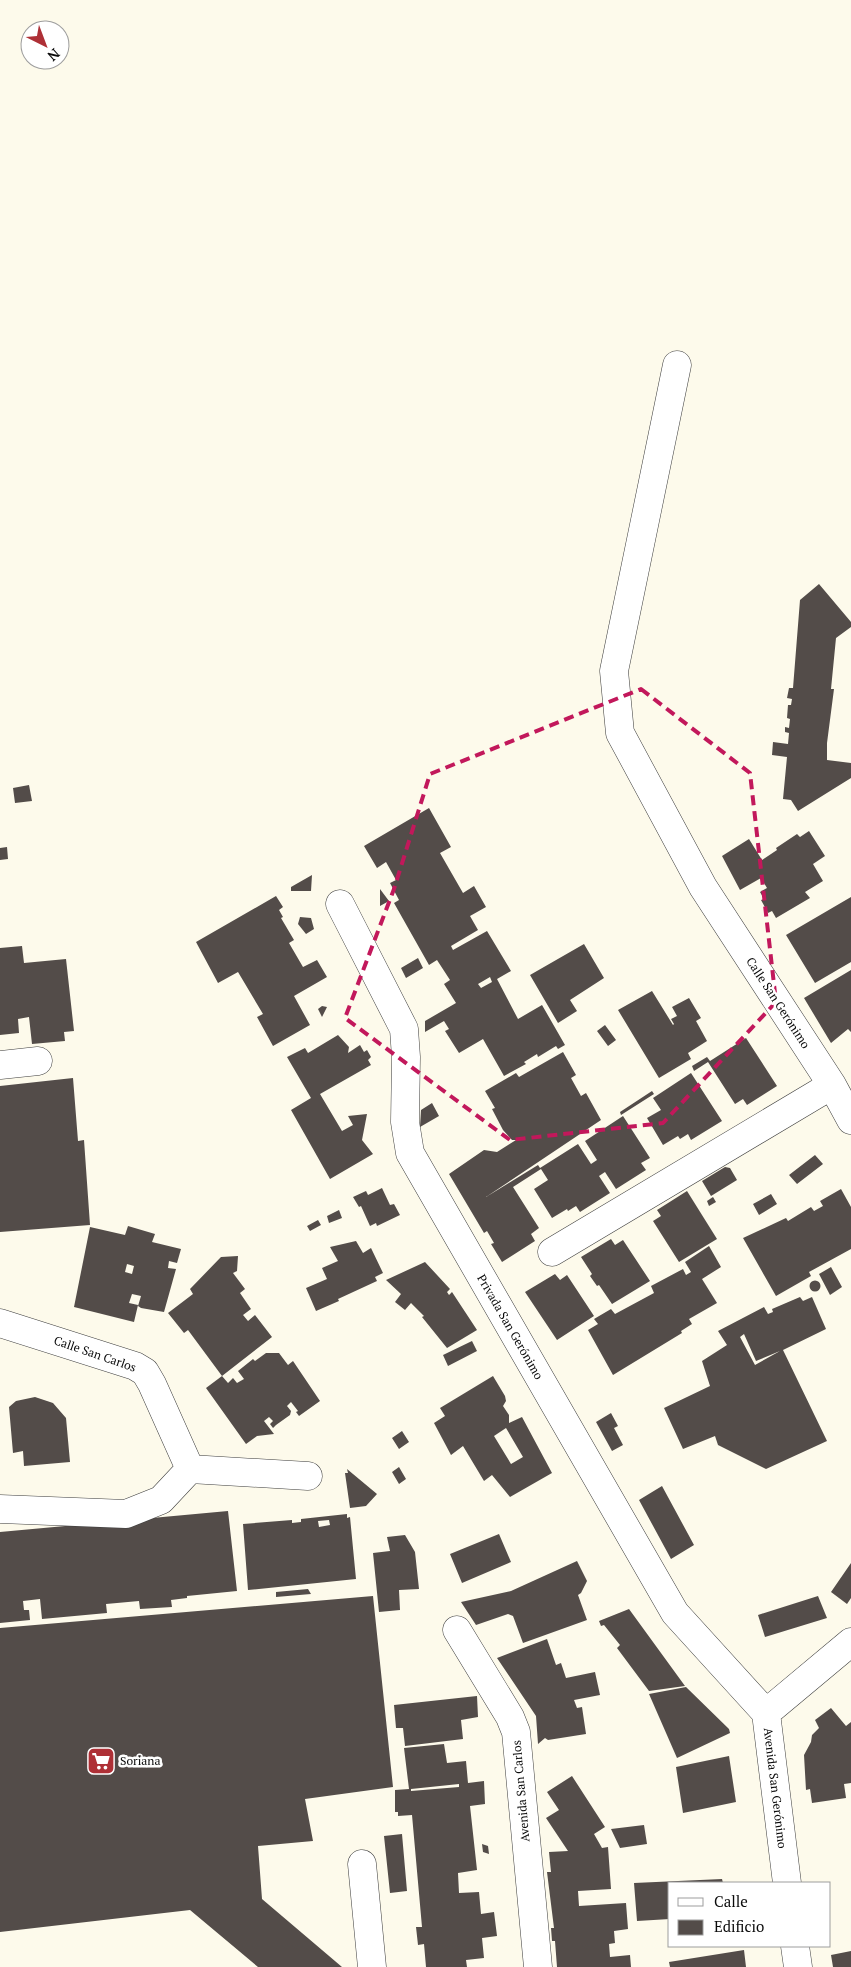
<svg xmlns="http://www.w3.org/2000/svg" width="851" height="1967" font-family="'PT Serif',serif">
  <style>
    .building { fill: #534c49; fill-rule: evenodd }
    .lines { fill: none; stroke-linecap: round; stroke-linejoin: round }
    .minor-casing { stroke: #3e3e3e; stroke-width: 29 }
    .minor { stroke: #fff; stroke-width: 28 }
    .marked { fill: none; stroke: #c2185b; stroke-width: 4; stroke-dasharray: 10 6; stroke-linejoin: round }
    .labels { text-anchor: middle; stroke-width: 5; stroke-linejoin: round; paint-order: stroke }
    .street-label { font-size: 12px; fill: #0b0b0b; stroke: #fff }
    .poi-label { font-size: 12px; fill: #0b0b0b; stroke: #fff; text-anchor: start }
  </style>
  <rect width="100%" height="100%" fill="#fdfaeb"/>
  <path class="building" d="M819 584 851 622V627L836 638 831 689H834L827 743V760L851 763V778L798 811 791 800 783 799 787 757 772 755 773 742 788 744 789 733 785 732V727L789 728 790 719 787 718 788 705H791L792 699 787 698 789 688H793L800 600Z
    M29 785 32 801 15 803 13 788Z
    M429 808 451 847 440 853 463 893 474 886 486 907 470 916 478 930 451 946 453 950 487 931 511 971 497 979 518 1019 542 1005 565 1045 558 1049 556 1046 538 1057 537 1054 524 1062 526 1064 504 1076 483 1039 459 1053 445 1031 449 1029 444 1021 425 1032V1021L456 1003 444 984 450 980 437 960 429 965 394 903 399 900 390 883 396 880 386 862 377 868 364 846ZM490 977 492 982 481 988 478 984Z
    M809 831 825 856 813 864 823 881 805 892 810 898 776 918 772 911 768 913 761 900 764 899 760 892 767 888 761 878 740 890 722 856 749 839 762 860 777 850 776 848 797 834 800 837Z
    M7 847 8 859 0 860V848Z
    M312 875 311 891H291V887Z
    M380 889 389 901 380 906Z
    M276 896 283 907 279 910 283 917 281 918 294 940 289 943 303 967 317 960 327 977 294 996 310 1025 273 1046 257 1017 263 1014 238 972 218 983 196 942Z
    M851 897V962L815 983 786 935Z
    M300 917 311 918 314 929 306 934 298 924Z
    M584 944 604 978 570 1000 577 1011 558 1023 530 975Z
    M22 946 24 963 66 959 74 1031 64 1032 65 1041 32 1044 29 1017 18 1019 19 1033 0 1035V948Z
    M418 958 423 968 406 978 401 968Z
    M851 970V1032L848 1029 831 1043 804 998Z
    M652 991 673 1025 674 1024 671 1019 677 1016 672 1007 689 998 701 1018 696 1021 707 1041 688 1053 691 1059 659 1078 618 1010Z
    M322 1006 327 1007 322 1017 318 1009Z
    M605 1025 616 1040 608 1046 597 1031Z
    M338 1035 349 1047 348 1053 360 1045 364 1052 367 1050 371 1057 368 1060 371 1065 320 1094 342 1131 353 1125 348 1116 367 1114 362 1140 373 1154 330 1179 291 1110 311 1098 287 1057 305 1048 308 1053Z
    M746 1038 777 1086 747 1105 743 1099 735 1104 708 1062 694 1071 692 1066 707 1057 710 1061Z
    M563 1052 576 1075 571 1078 581 1096 586 1093 601 1120 486 1197 538 1165 540 1168 578 1144 591 1164 597 1160 585 1141 623 1116 650 1158 641 1163 646 1170 616 1189 605 1172 599 1176 610 1193 580 1212 576 1206 568 1211 567 1209 552 1218 534 1189 548 1180 541 1169 513 1187 539 1228 531 1234 535 1241 502 1262 491 1244 494 1243 487 1231 484 1233 449 1174 484 1150 497 1152 516 1140H512L503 1130 492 1109 495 1108 485 1091 516 1073 519 1077Z
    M691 1073 722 1121 691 1140 688 1134 680 1139 678 1136 663 1145 647 1118 661 1110 653 1098Z
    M73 1078 78 1141 84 1140 90 1225 0 1232V1086Z
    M652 1091 654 1094 621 1115 620 1112Z
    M432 1103 439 1116 420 1127 421 1110Z
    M815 1155 823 1164 797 1184 789 1175Z
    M725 1167 730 1168 737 1180 711 1196 702 1181Z
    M382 1188 390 1205 394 1204 400 1215 377 1226 376 1223 370 1226 361 1206 359 1207 353 1197 366 1191 368 1195Z
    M841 1189 851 1207V1249L809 1272 811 1276 776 1296 743 1238 786 1218 788 1221 811 1207 814 1211 823 1206 820 1201Z
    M687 1191 717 1239 679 1262 653 1221 661 1216 657 1210Z
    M771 1194 777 1204 759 1215 753 1204Z
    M713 1197 716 1202 709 1206 707 1201Z
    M339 1210 342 1218 329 1223 327 1216Z
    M318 1220 321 1225 310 1231 307 1226Z
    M128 1226 155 1234 152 1242 181 1249 177 1263 169 1261 168 1268 176 1269 164 1312 141 1308 138 1306 141 1296 132 1294 129 1303 138 1305 134 1322 74 1307 90 1227 125 1235ZM127 1264 134 1266 132 1274 125 1272Z
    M611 1239 615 1245 623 1240 650 1281 612 1304 599 1285 597 1286 590 1276 592 1274 581 1257Z
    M356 1241 363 1253 371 1248 383 1273 375 1277 377 1281 338 1299 339 1301 316 1311 306 1288 327 1279 322 1268 338 1261 330 1247Z
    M709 1246 721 1267 702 1279 717 1303 689 1319 692 1324 681 1331 682 1333 613 1375 588 1330 598 1324 594 1319 611 1309 615 1314 654 1293 651 1286 683 1269 686 1275 691 1272 685 1262Z
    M238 1256 237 1271 233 1273 245 1289 240 1293 251 1309 243 1315 248 1321 255 1315 272 1337 222 1376 188 1330 184 1333 168 1313 193 1294 190 1289 221 1257Z
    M425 1262 450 1289 447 1292 449 1295 452 1292 477 1330 447 1348 422 1317 424 1316 411 1303 405 1310 395 1302 401 1294 386 1280Z
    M831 1267 842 1287 830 1295 819 1274Z
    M555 1274 560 1280 567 1275 594 1316 557 1340 525 1292Z
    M809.5 1286a5.5 5.5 0 1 1 11 0a5.5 5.5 0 1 1-11 0Z
    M800 1297 803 1301 812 1297 826 1329 783 1350 827 1441 766 1469 718 1445 715 1436 683 1449 664 1408 710 1386 702 1361 727 1345 718 1331 764 1307 768 1314 773 1312 772 1309ZM744 1334 756 1361 780 1351 755 1365 740 1337Z
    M472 1341 477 1351 448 1366 443 1355Z
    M266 1353H279L288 1365 293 1361 320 1401 299 1416 296 1412 298 1411 291 1402 287 1406 291 1411 290 1415 276 1425 273 1428 270 1424 273 1421 269 1417 264 1421 274 1434 257 1436 246 1444 206 1388 222 1376 228 1383 233 1378 237 1383 244 1379 238 1371 253 1359 255 1361Z
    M493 1376 505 1396 506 1401 503 1406 509 1415V1423L522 1417 552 1473 510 1497 492 1475 484 1481 463 1446 451 1455 434 1423 445 1416 440 1408ZM506 1428 523 1457 511 1464 494 1436Z
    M35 1397 53 1403 66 1418 70 1462 24 1466 23 1451 13 1453 9 1407 16 1401Z
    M611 1413 618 1426 614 1428 623 1445 612 1451 596 1422Z
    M402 1431 409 1442 399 1449 392 1438Z
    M399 1467 406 1479 399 1484 392 1472Z
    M347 1469 377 1494 366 1506 350 1508 345 1473H348Z
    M662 1486 694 1545 671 1559 639 1500Z
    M228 1511 237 1591 187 1596V1598L171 1600 172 1607 140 1609 139 1601 106 1604 107 1613 42 1619 40 1599 23 1601 24 1610H29L30 1620 0 1623V1532Z
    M347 1514V1518L350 1517 356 1579 248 1590 243 1524 292 1520V1523L301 1522V1519ZM329 1520 330 1525 319 1527 318 1521Z
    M499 1534 511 1562 462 1583 450 1554Z
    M405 1535 415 1552 419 1589 399 1590 400 1610 379 1612 373 1553 390 1551 387 1537Z
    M577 1561 587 1581 581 1593 578 1595 587 1620 523 1643 513 1616 508 1614 476 1625 461 1602 511 1591Z
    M851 1563V1598L847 1604 831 1592Z
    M308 1589 311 1594 276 1597V1592Z
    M373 1596 393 1787 305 1799 313 1841 258 1846 262 1899 342 1967H258L190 1910 0 1932V1628Z
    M818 1596 827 1618 765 1637 758 1615Z
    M629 1609 685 1686 649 1691 617 1648 620 1645 604 1625 601 1626 599 1621Z
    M547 1639 556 1665 561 1663 566 1678 595 1672 600 1695 574 1700 577 1708 582 1707 586 1734 548 1740 545 1738 538 1744 536 1716 497 1658Z
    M686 1687 729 1729 730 1733 677 1758 649 1694Z
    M477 1696 478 1717 461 1720 463 1739 405 1746 403 1728H396L394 1705Z
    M831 1708 846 1726 851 1722V1783L844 1784 846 1798 812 1803 810 1789 806 1790 804 1755 811 1742 812 1735 819 1728 815 1720Z
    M444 1744 447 1763 466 1761 468 1783 484 1781 485 1804 470 1806 477 1870 458 1873 459 1893 479 1892 481 1914 494 1912 497 1936 482 1938 484 1958 466 1960 467 1967H426L424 1944 418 1945 416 1927H422L412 1815 398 1816V1812H395V1790L409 1789 404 1748ZM459 1784V1787L411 1791V1789Z
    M729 1756 736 1802 683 1813 676 1767Z
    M572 1776 605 1827 594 1834 602 1848 608 1847 611 1889 578 1891 579 1906 626 1903 628 1929 614 1931 615 1943 609 1944 610 1957 630 1955 631 1967H557L555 1941H552L551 1928H554L547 1872H551L549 1852 568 1851 546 1818 559 1810 547 1792Z
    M644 1825 647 1844 620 1848 611 1829Z
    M402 1834 407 1891 390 1893 384 1836Z
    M482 1844 488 1846 489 1854 483 1852Z
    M722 1879 723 1883H670V1919L637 1921 634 1883Z
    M744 1950 746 1967H670L669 1962Z
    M851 1951V1967H833L831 1955Z"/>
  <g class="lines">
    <defs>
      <path id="minor" d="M677 365 614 671 620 733 703 887 832 1085 851 1120
        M340 904 404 1029 406 1057 405 1122 410 1153 675 1613 766 1713
        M0 1065 38 1061
        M552 1252 832 1085
        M0 1323 135 1366 145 1372 152 1384 190 1469
        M0 1509 126 1514 161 1500 190 1469 308 1476
        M457 1630 510 1717 516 1732 538 1967
        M766 1713 787 1883
        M766 1713 851 1642
        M362 1864 372 1967
        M795 1946 798 1967"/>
    </defs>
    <use href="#minor" class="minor-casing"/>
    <use href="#minor" class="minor"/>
  </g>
  <path class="marked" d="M641 689 750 773 776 1002 663 1123 510 1140 345 1018 394 889 430 774Z"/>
  <defs>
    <symbol id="supermarket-square" viewBox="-11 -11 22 22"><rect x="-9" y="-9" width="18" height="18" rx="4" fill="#ae3036" stroke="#fff"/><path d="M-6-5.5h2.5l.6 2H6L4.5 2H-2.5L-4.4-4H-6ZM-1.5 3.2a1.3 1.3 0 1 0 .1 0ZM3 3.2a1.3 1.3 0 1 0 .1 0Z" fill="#fff"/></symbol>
  </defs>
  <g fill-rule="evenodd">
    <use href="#supermarket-square" x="85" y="1745" width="32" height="32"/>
  </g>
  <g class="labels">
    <g class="street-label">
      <text transform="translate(778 1003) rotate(57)" y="4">Calle San Gerónimo</text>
      <text transform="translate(510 1327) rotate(60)" y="4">Privada San Gerónimo</text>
      <text transform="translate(95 1354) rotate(19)" y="4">Calle San Carlos</text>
      <text transform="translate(775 1788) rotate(83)" y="4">Avenida San Gerónimo</text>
      <text transform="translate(521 1791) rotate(-95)" y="4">Avenida San Carlos</text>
    </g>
    <g class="poi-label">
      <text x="120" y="1765">Soriana</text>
    </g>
  </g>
  <rect x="668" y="1882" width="162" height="65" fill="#ffffff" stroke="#9d9d9d"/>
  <rect x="678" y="1898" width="25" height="8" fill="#ffffff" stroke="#9d9d9d"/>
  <text x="714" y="1907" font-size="15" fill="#0b0b0b">Calle</text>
  <rect x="678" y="1920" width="25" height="15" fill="#534c49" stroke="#9d9d9d"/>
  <text x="714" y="1932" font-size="15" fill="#0b0b0b">Edificio</text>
  <g transform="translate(45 45) rotate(138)"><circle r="24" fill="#ffffff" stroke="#9d9d9d"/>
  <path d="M0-4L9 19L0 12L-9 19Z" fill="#ae3036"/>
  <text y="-8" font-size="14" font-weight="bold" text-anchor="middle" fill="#0b0b0b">N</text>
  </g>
</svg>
